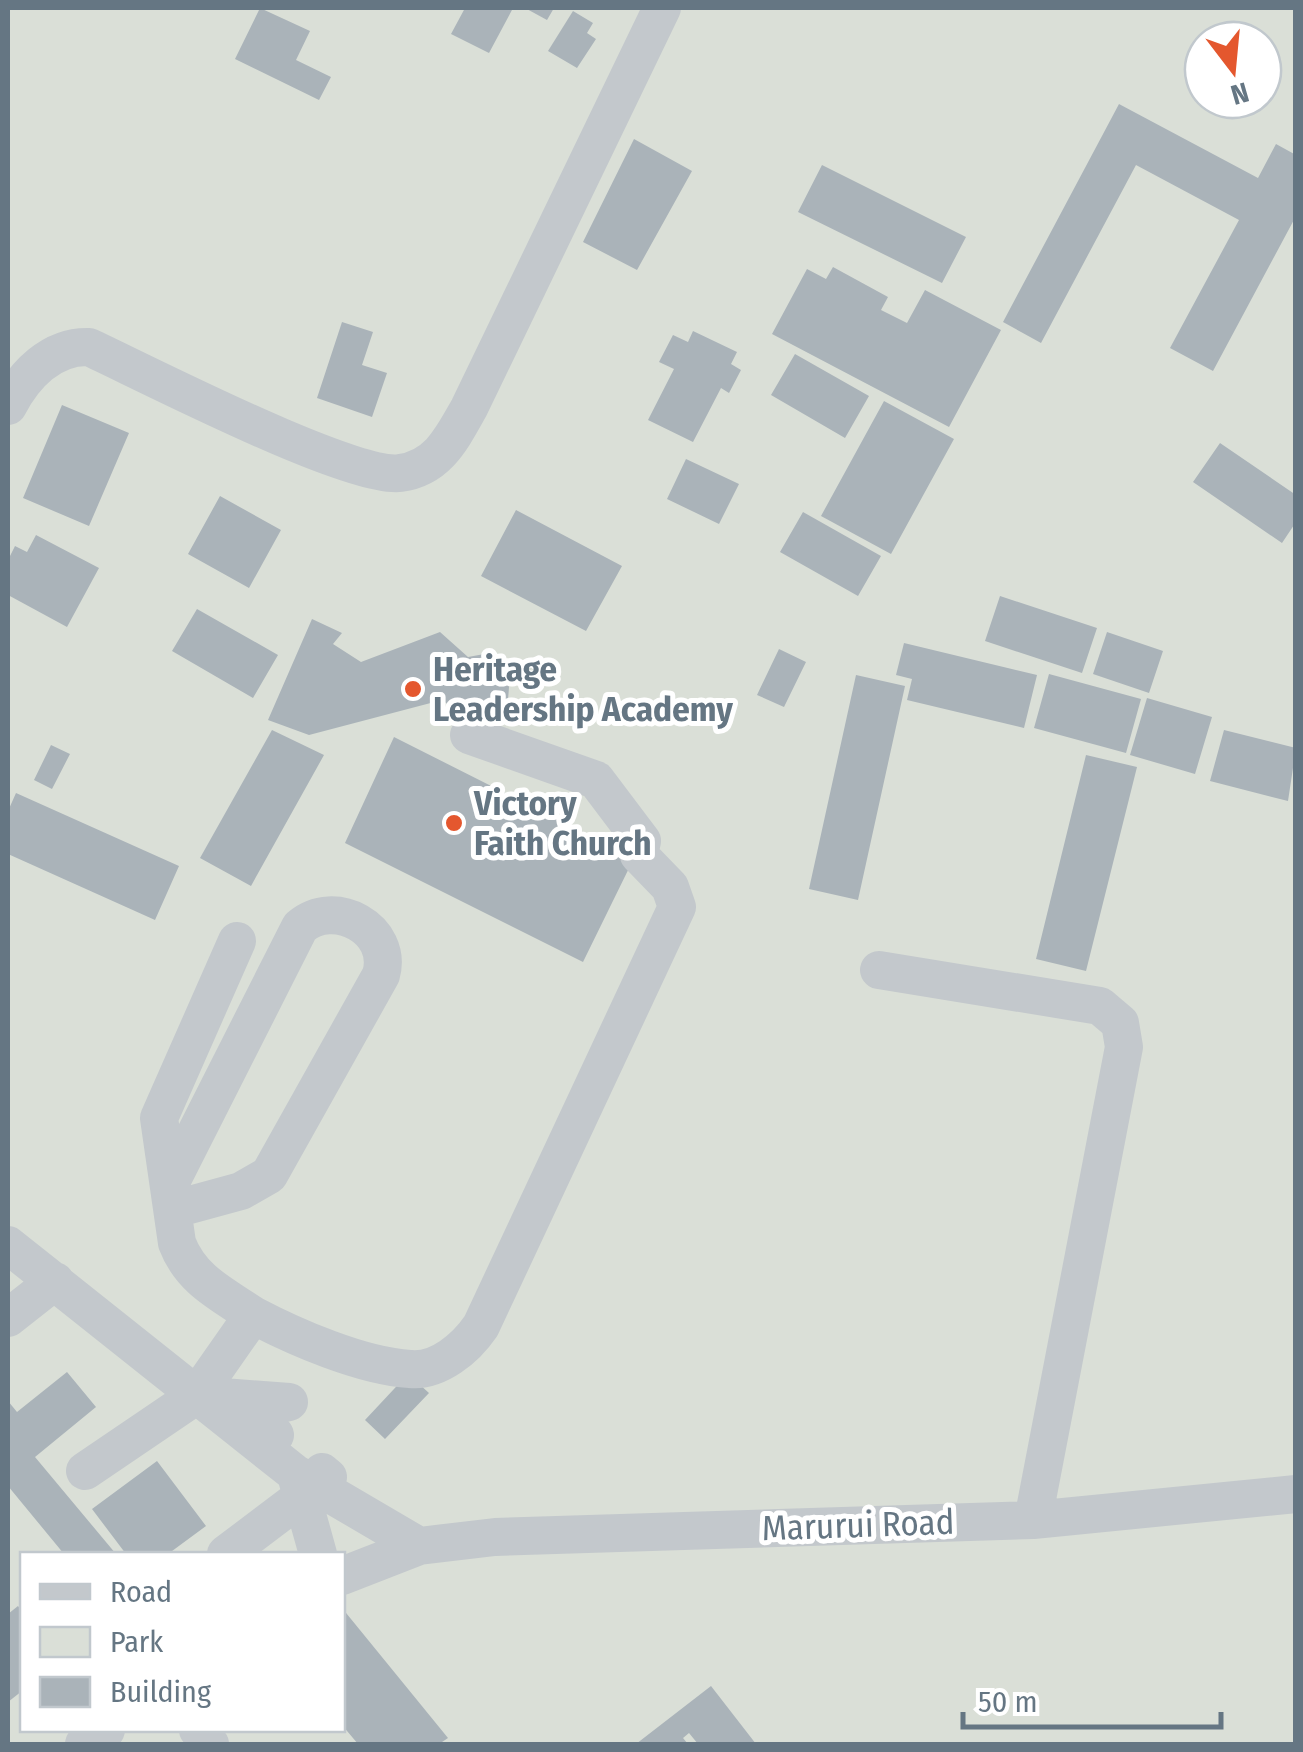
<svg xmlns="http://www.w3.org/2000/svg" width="1303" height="1752" font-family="'Fira Sans Condensed',sans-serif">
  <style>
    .green { fill: #dadfd7; fill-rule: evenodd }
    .building { fill: #aab3b9 }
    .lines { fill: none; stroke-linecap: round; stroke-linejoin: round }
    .minor { stroke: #c3c8cc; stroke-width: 38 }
    .poi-dot { fill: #e4572e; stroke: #fff; stroke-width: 4 }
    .labels { text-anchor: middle; stroke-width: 10; stroke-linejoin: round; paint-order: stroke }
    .poi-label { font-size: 35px; font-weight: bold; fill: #657683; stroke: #fff; text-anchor: start }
    .street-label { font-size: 35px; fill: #657683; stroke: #fff }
  </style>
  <rect width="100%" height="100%" fill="#fafaf8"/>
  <path class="green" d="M8 8H1295V1744H8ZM1203 40H1263V100H1203ZM22 1554H342V1730H22Z"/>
  <path class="building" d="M260 8 310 31 296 60 331 77 319 100 235 59Z
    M465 8H513L489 53 451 34Z
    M525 8H554L547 20Z
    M573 11 593 23 587 33 596 39 577 68 548 51Z
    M1119 104 1258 178 1276 144 1296 155V216L1213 371 1170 348 1239 220 1136 165 1041 343 1003 322Z
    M634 139 692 171 637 270 583 242Z
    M822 165 966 237 942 283 798 212Z
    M833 267 888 297 881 310 907 323 925 290 1001 330 949 427 772 334 807 269 826 279Z
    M342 322 373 332 362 365 387 373 372 417 317 398Z
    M693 331 737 352 731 364 741 370 729 393 721 388 693 442 648 420 674 369 659 362 673 335 688 342Z
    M795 354 869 396 845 438 771 395Z
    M884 401 954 439 891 554 821 516Z
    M62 405 129 433 89 526 23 498Z
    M1220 443 1296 495V522L1282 543 1193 482Z
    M686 459 739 484 719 524 667 499Z
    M220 496 281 530 249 588 188 554Z
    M516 510 622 566 586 631 481 576Z
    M803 512 881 556 858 596 780 552Z
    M36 535 99 568 67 627 8 595V560L15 546 27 552Z
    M1000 596 1097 628 1082 673 985 641Z
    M197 609 278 655 253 698 172 651Z
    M312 619 342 633 333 644 361 662 440 632 468 657 490 653 509 687 507 713 463 716 442 700 309 735 268 720Z
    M1107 632 1163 651 1149 693 1093 674Z
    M904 643 1037 675 1024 728 907 700 912 679 896 675Z
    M779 649 806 662 784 707 757 695Z
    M1049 674 1141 699 1126 753 1034 728Z
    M856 675 905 686 858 900 809 889Z
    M1147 698 1212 717 1195 774 1130 755Z
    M272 730 324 755 251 886 200 858Z
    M1224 730 1296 748 1288 801 1210 781Z
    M394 737 634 858 583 962 345 843Z
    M51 745 70 754 52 789 34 780Z
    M1086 755 1137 767 1086 971 1036 959Z
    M16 793 179 866 155 920 8 854V811Z
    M67 1372 96 1407 35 1457 116 1554H64L8 1486V1401L17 1412Z
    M408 1374 429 1393 385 1439 365 1420Z
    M157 1461 206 1526 168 1554H126L92 1509Z
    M18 1606 22 1611V1691L8 1702V1614Z
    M342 1608 448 1738 439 1744H358L342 1725Z
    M711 1686 756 1744H698L689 1733 683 1738 688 1744H636Z"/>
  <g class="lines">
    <path class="minor" d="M8 406C24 375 51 346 89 347 143 372 352 480 400 473 438 468 452 438 469 408L662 8
      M237 941 159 1118 177 1243C191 1280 222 1294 253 1315
      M879 970 1100 1006 1120 1023 1124 1047 1033 1520
      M170 1184 300 927C334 897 394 929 381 975L269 1175 241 1191 175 1209
      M8 1245 296 1474 419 1546
      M8 1318 55 1281
      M197 1395 289 1402 246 1412 275 1435
      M85 1471 197 1395 253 1315C295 1337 361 1366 410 1369 438 1372 466 1348 481 1326L677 907 670 887 639 855 642 841 596 780 469 735
      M296 1475 318 1554
      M226 1554 328 1477 322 1472
      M342 1576 419 1546 495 1537 1033 1520 1296 1494
      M198 1730 210 1744
      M84 1744 106 1730"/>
  </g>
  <g class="poi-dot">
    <circle cx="413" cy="689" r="10"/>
    <circle cx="454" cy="823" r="10"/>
  </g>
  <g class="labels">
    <g class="poi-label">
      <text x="433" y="681">Heritage<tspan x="433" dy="40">Leadership Academy</tspan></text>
      <text x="474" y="815">Victory<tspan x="474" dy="40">Faith Church</tspan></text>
    </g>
    <g class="street-label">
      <text transform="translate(858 1525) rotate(-2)" y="12">Marurui Road</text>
    </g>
  </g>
  <rect width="1303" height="1752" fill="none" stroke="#657683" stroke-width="20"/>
  <rect x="20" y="1552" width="325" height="180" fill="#ffffff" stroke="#c1c8cd" stroke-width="2.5"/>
  <rect x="40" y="1584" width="50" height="15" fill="#c3c8cc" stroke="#c1c8cd" stroke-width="2.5"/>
  <text x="110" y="1602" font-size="30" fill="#657683">Road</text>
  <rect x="40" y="1627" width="50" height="30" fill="#dadfd7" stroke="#c1c8cd" stroke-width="2.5"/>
  <text x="110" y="1652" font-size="30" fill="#657683">Park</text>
  <rect x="40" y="1677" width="50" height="30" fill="#aab3b9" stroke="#c1c8cd" stroke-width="2.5"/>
  <text x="110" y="1702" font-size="30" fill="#657683">Building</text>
  <g transform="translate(1233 70) rotate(164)"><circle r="48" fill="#ffffff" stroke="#c1c8cd" stroke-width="2.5"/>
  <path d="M0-8L18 38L0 25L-18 38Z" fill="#e4572e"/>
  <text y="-15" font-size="28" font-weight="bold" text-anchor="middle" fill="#657683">N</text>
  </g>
  <path d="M963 1712v15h258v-15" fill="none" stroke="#657683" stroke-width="5"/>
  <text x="978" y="1712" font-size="30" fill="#657683" stroke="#ffffff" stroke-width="8" paint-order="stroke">50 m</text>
</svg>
